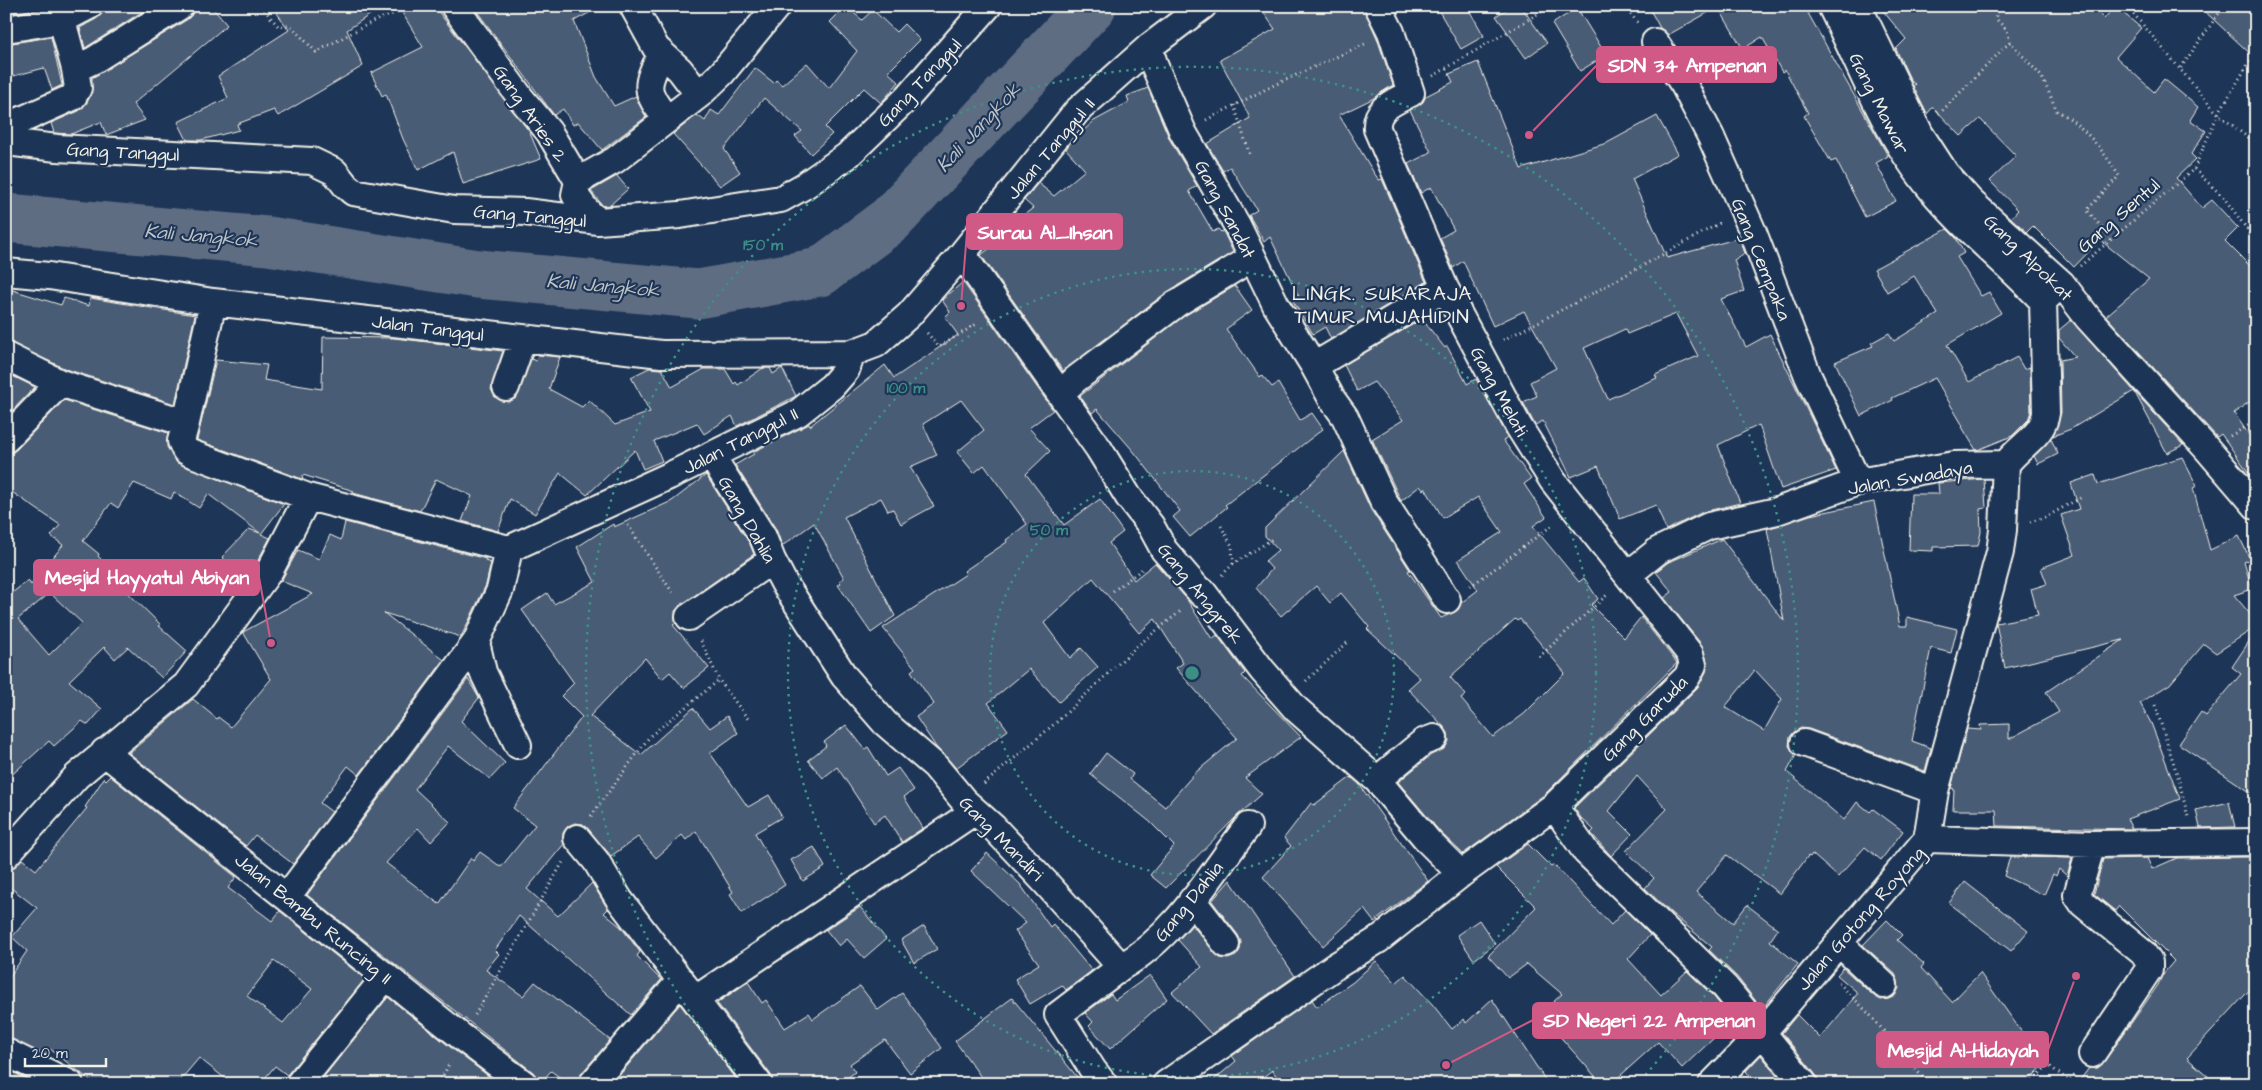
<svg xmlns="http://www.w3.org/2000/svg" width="2262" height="1090" font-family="'Architects Daughter',sans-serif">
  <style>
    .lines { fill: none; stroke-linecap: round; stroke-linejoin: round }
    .river { stroke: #5e6d82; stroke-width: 49 }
    .building { fill: #485b74; stroke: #f4f1e8; fill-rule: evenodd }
    .street-casing { stroke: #f4f1e8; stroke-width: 30 }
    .path { stroke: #f4f1e8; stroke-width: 3; stroke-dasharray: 1 4; stroke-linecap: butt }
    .street { stroke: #1d3557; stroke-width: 26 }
    .ring { fill: none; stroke: #3d8f86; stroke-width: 2.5; stroke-dasharray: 2.5 5 }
    .labels { text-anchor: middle; stroke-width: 4.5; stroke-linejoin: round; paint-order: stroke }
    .street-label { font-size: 19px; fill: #f4f1e8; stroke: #1d3557 }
    .water-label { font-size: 20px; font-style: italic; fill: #c0c3c4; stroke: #1d3557 }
    .neighbourhood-label { font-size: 20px; letter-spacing: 1px; fill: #f4f1e8; stroke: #1d3557 }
    .centre { fill: #3d8f86; stroke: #1d3557; stroke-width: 2.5 }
    .ring-label { font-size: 15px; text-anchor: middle; font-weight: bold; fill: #3d8f86; stroke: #1d3557; stroke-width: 4.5; stroke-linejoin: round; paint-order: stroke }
    .leader { fill: none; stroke: #d15985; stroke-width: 2 }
    .callout-dot { fill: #d15985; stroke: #1d3557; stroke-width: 2 }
    .callout { fill: #d15985; stroke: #d15985; stroke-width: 2 }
    .callout-label { font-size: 20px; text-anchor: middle; font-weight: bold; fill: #fff }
  </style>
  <rect width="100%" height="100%" fill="#1d3557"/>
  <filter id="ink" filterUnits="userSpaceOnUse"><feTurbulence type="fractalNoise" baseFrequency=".02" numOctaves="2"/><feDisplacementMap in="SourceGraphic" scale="10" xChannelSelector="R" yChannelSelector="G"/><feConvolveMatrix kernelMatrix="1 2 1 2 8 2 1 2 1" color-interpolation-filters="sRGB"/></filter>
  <g filter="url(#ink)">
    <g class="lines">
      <path class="river" d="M6 218 268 241 478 274 698 294 820 272 890 220 1092 6"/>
    </g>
    <path class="building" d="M6 6H28L30 10 6 14Z
      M104 6H151L85 48 80 28 96 19 102 14Z
      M195 6H211L227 25 133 104 145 120 106 135 101 122 71 134 54 133 51 123 79 111 86 104 91 95 92 78 188 19 193 13Z
      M272 6H383L347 30 363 66 278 116 274 110 237 124 239 130 201 140H187L178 122 228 98 218 76 289 30Z
      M398 6H434L529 131 541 159 463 184 453 152 418 170 403 139 386 94 382 96 371 73 423 47Z
      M473 6H602L574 21 596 77 614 106 636 96 646 117 602 150 578 122 573 125 563 109 554 115Z
      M846 6 862 20 873 10 896 32 904 24 920 40 888 72 899 82 881 103 864 88 825 127 832 134 811 154 795 136 802 131 764 98 724 149 740 172 720 186 673 134 697 115 705 121 711 110 719 115 755 68 774 83 776 80 782 85 807 63 829 88 857 51 830 22Z
      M1259 6H1363L1377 38 1393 85 1372 99 1339 115 1374 173 1379 180 1382 179 1426 282 1331 339 1325 327 1313 334 1293 301 1299 297 1270 237 1264 242 1249 215 1257 210 1230 167 1223 171 1207 144 1250 118 1220 60 1275 29Z
      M1436 6H1467L1484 36 1461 49Z
      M1511 6H1521L1547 43 1526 58 1496 16Z
      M1648 6H1804L1888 156 1876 163 1896 201 1865 217 1836 160 1831 162 1804 116 1808 113 1785 70 1782 72 1762 37 1743 49 1718 7 1668 35 1660 28Z
      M1879 6H2091L2104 19 2115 6 2141 28 2116 57 2154 92 2164 79 2198 107 2190 120 2206 131 2191 154 2196 159 2176 178 2202 208 2212 200 2238 228 2225 241 2256 272V397L2234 413 2256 445V483L2221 434 2217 437 2106 316 2149 279 2100 240 2074 267 2033 226 2027 232 2011 218 2018 210 1990 181 2016 156 1980 119 1961 136 1933 107 1927 114 1913 86 1915 84 1911 81 1896 49 1906 39Z
      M2199 6H2256V59Z
      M1577 8 1606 55 1580 71 1552 24Z
      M51 37 62 85 52 90 44 68 6 78V44Z
      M1478 62 1521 169 1607 143 1657 116 1678 154 1632 179 1667 258 1739 238 1745 253 1734 260 1744 291 1721 299 1746 347 1770 334 1836 470 1781 489 1759 425 1718 445 1740 503 1703 512 1666 530 1656 505 1620 519 1598 466 1571 477 1543 421 1535 425 1523 402 1537 396 1530 382 1556 368 1524 311 1493 326 1463 261 1453 268 1440 238 1454 230 1431 187 1421 193 1408 164 1431 152 1410 110 1423 102 1426 96 1453 82 1449 74ZM1676 314 1698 356 1655 375 1657 378 1608 399 1584 348 1625 329 1627 334Z
      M1148 88 1170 140 1197 186 1189 191 1213 232 1218 229 1221 232 1223 231 1233 252 1167 292 1063 371 981 255 998 242 994 238 1033 208 1024 200 1038 183 1054 196 1085 170 1066 149 1070 143 1094 121 1129 102 1127 96Z
      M617 176 628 189 610 205 603 206 591 191Z
      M1947 229 1956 238 1964 253 1957 257 1981 296 1989 292 2001 313 1947 345 1969 382 2017 357 2024 369 2030 367 2031 411 2028 420 2012 436 1980 449 1976 450 1962 427 1963 426 1935 378 1892 398 1893 400 1861 416 1835 362 1873 346 1871 343 1889 333 1894 341 1938 314 1914 276 1887 292 1874 269Z
      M963 282 1053 410 1029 428 1050 451 1026 474 1064 525 1100 499 1123 532 1109 543 1134 580 1155 563 1186 598 1212 639 1217 635 1245 673 1242 676 1301 737 1245 778 1262 794 1236 817 1166 888 1150 875 1174 846 1149 821 1090 774 1106 753 1133 774 1130 779 1165 807 1195 773 1237 738 1176 668 1183 663 1155 619 1139 633 1093 578 1044 623 1070 658 1081 648 1098 667 1059 702 1029 669 988 703 1008 730 956 768 936 747 916 717 934 704 911 671 915 668 883 628 966 574 964 571 1007 542 1006 540 1027 524 984 465 974 473 957 452 984 430 961 400 923 424 937 455 910 467 934 506 901 524 893 509 888 511 881 498 844 517 895 616 871 633 838 585 841 583 839 581 844 578 814 523 782 546 776 529 735 465 754 454 753 452 809 424 810 426 885 365 894 378 958 335 945 317 950 312 942 300Z
      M1235 286 1252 310 1226 329 1260 377 1262 375 1272 387 1278 383 1300 420 1312 413 1323 429 1225 505 1227 507 1190 537 1173 517 1180 511 1135 453 1097 409 1092 413 1080 396 1184 316Z
      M6 288 61 305 64 298 89 306 90 298 195 315 175 404 66 369 6 341Z
      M1422 319 1445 348 1447 346 1467 384 1476 379 1508 437 1503 440 1531 479 1524 484 1546 517 1533 526 1579 582 1584 578 1598 599 1591 605 1624 638 1641 617 1677 663 1544 795 1463 854 1440 832 1398 782 1431 755 1445 748 1449 741 1448 733 1444 727 1408 689 1420 678 1367 629 1369 627 1341 593 1330 603 1316 586 1281 616 1256 588 1272 569 1265 561 1278 550 1265 536V528L1344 451 1371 510 1410 570 1408 571 1441 618 1455 612 1461 603 1478 590 1458 560 1502 532 1478 497 1443 518 1425 488 1423 490 1420 486 1401 501 1372 439 1403 420 1374 382 1357 391 1344 365ZM1515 619 1517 621 1520 619 1565 673 1524 714 1493 737 1461 699 1466 695 1450 677Z
      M2071 320 2134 391 2071 429 2053 436 2061 413 2060 360 2075 357 2059 338V330Z
      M323 337 394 338 503 351 491 389 495 397 502 401 509 402 516 398 531 359 536 361 538 355 560 357 549 389 582 407 589 400 615 425 650 412 631 377 649 368 662 369 672 387 704 369H725L734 384 736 382 738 385 763 368H770L773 374 782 368 796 396 737 426 732 416 704 434 697 423 654 441 662 461 643 469 635 450 587 495 560 473 535 514 510 499 498 531 462 521 472 496 436 479 420 511 353 493 354 491 303 475 302 479 197 440 216 360 267 365 264 380 322 389Z
      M6 373 35 387 6 417Z
      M2134 391 2183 445 2167 453Z
      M64 400 168 433 167 447 177 463 284 504 261 534 270 538 257 562 245 579 222 557 249 529 260 533 208 494 199 508 174 492 171 499 134 483 118 508 111 503 83 541 99 554 98 556 122 582 119 584 161 625 159 626 187 651 162 678 128 647 115 659 104 647 69 681 102 709 88 725 82 721 54 746 49 741 6 780V598L28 580 31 585 63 545 51 536 60 525 6 488V454L17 449ZM50 593 82 623 49 655 18 619Z
      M2051 439 2058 454 2038 464 2034 456Z
      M2182 457 2197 486 2193 488 2210 550 2239 536 2250 559 2244 562 2252 589 2234 595 2256 621V627L2216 653 2204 644 2170 684 2140 703 2151 723 2180 799 2127 819 2132 829 1997 826 1996 810H1953L1954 789 1951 788 1967 729 1981 730 1980 725 2009 724V739L2059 712 2046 692 2123 640 2005 668 1996 623 2038 615 2031 589 2047 584 2041 568 2075 555 2061 515 2079 509 2071 483 2095 475 2098 484Z
      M706 475 750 544 754 554 681 605 675 611 676 623 673 625 709 668 684 688 670 672 662 679 645 658 590 716 641 755 693 708 710 728 727 716 738 733 710 753 748 807 769 795 782 817 755 833 785 885 742 913 730 894 733 892 696 831 686 840 682 835 656 858 638 837 611 856 583 824 575 823 568 826 563 833 564 844 527 889 558 916 592 883 608 909 604 913 621 927 640 952 637 956 661 980 631 1015 519 916 495 950 499 954 486 970 523 996 535 982 610 1040 581 1074 577 1084H569L551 1071 539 1084 533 1072 307 895 468 679 479 698 461 721 505 763 490 779 448 746 415 789 450 822 431 842 418 828 386 863 439 904 471 858 473 861 480 852 501 867 535 825 513 808 582 717 561 696 574 683 522 610 547 593 554 604 595 582 577 547 613 524 614 527 672 501Z
      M1984 479 1986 508 1980 509 1981 532 1978 546 1933 547V551L1909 550 1911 494H1939L1938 483Z
      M1874 502 1900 626H1907V617L1957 629 1951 653 1931 648 1912 741 1931 748 1925 771 1809 729 1801 728 1794 732 1790 737 1789 746 1796 755 1787 772 1844 820 1857 802 1870 812 1873 809 1903 831 1881 860 1865 847 1838 877 1812 854 1810 857 1808 856 1780 894 1727 855 1696 892 1733 923 1747 905 1778 929 1770 941 1798 964 1762 1009 1737 977 1709 950 1712 947 1671 913 1645 888 1654 878 1626 851 1667 809 1637 776 1609 811 1632 834 1611 856 1591 833 1594 830 1581 818 1574 808 1697 688 1706 672 1707 661 1702 645 1664 598 1672 592 1656 572 1667 563 1722 539 1784 621 1767 529 1810 515ZM1755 670 1782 699 1764 731 1725 707Z
      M345 522 486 559 485 561 491 563 486 585 461 637 384 613 444 660 359 775 348 766 320 803 332 812 293 864 255 835 246 846 129 753 193 699 217 719 218 717 231 727 271 679 243 632 313 594 281 581 298 550 319 559 330 535 341 540Z
      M2256 631V796L2179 744 2201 712 2206 716 2241 674 2232 667Z
      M846 725 865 749 868 747 886 776 898 768 914 790 904 797 923 828 902 842 885 815 874 823 837 767 823 778 808 760 826 746 824 742Z
      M110 776 236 877 228 888 272 921 280 911 365 979 287 1075 275 1066 260 1084H232L199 1058 177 1084H95L50 1049 46 1055 6 1037V982L27 951 12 937 37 908 6 884V876L22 859 36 870 87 808 85 807 104 778 106 780ZM274 961 312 989 283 1023 247 996Z
      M1351 777 1359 784 1428 881 1374 922 1364 909 1323 946 1263 877 1291 846 1284 838 1311 803 1314 805Z
      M2229 802 2235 827 2200 828 2196 810Z
      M1528 844 1551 867 1554 865 1611 925 1625 910 1650 935 1628 959 1661 995 1687 971 1714 997 1733 1020 1682 1068 1658 1042 1611 1084H1602L1540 1014 1562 994 1527 964 1508 978 1488 956 1536 907 1496 867Z
      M814 847 825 867 803 881 791 860Z
      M987 853 1020 884 1050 927 1053 924 1092 971 1066 990 1062 985 1030 1004 1015 979 1039 964 1015 931 1026 923 971 871Z
      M2010 857 2072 858 2067 876 2059 869 2056 876 2053 874 2044 895 2004 876Z
      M2242 857H2256V983L2187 1058 2217 1084H2077L2089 1068H2098L2104 1062 2158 985 2163 974 2174 961 2119 906 2115 911 2094 894 2103 859 2147 858 2152 869 2177 858Z
      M1230 880 1295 976 1211 1034 1172 992 1202 967 1178 940 1192 925 1220 958 1228 959 1236 956 1240 950 1241 942 1238 935 1212 901Z
      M1965 882 2028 931 2011 951 1949 903Z
      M860 907 886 939 864 958 847 939 839 946 826 930Z
      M1479 920 1495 944 1474 960 1457 935Z
      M1887 920 1902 935 1897 940 1924 964 1921 968 1952 1002 1980 973 2021 1031 2048 1062 2024 1084H1819L1816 1075 1782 1033 1797 1015 1820 1038 1858 993 1837 975 1843 968 1874 996 1881 1000 1888 999 1895 996 1899 988 1898 981 1895 974 1863 945Z
      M924 926 937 949 914 963 901 940Z
      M1376 961 1396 983 1405 975 1433 1005 1452 1029 1464 1019 1466 1023 1492 999 1548 1084H1282L1272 1070 1255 1084H1209L1236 1061 1232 1056 1312 1000 1317 1007 1353 982Z
      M1150 975 1167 999 1110 1049 1089 1026 1093 1022 1085 1013 1111 994 1115 1000Z
      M748 982 762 1003 766 1000 785 1028 809 1013 813 1019 860 986 878 1010 902 993 942 1048 910 1073 885 1040 850 1064 855 1072 839 1084H774L771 1075 717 1003Z
      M388 997 454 1050 499 1084H318Z
      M1012 998 1083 1084H986L955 1041Z
      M680 1004 740 1084H612Z
      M1761 1055 1784 1084H1756L1746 1071Z
      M6 1069 31 1081 29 1084H6Z"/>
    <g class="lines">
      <defs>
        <path id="street" d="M454 6 520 97 549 132 578 181 575 195 586 210 598 221
          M633 6 656 48 680 70 699 95
          M1831 6C1861 66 1883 129 1926 183 1960 226 2005 261 2043 301
          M1858 6 1920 134 1946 174 1971 202 2062 284 2088 318 2208 450 2256 506
          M6 29 62 20 55 6
          M1655 42 1684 85 1711 137 1753 232 1808 376 1858 482
          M1149 47 1155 67 1183 132 1237 225 1276 305 1314 366 1332 399 1345 417 1384 502 1447 600
          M661 55C645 86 644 91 667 119
          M75 69 62 20 89 6
          M8 126 73 97 78 88 75 69 94 60 180 6
          M6 142 57 148 312 161 335 172 346 186 353 192 454 210 525 212 598 221 680 215 781 199 804 186 847 156 907 98 988 6
          M578 181 615 160 699 95 722 73 777 6
          M962 254 1099 449 1128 496 1151 526 1164 550 1202 594 1203 592 1262 670 1296 709 1377 780 1429 842 1461 874
          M6 272 49 276 213 302 661 354 852 353
          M6 356 60 383 186 423 181 441 185 450 190 453 308 497
          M1314 366 1445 288
          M506 387 523 338
          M1061 393 1076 379 1176 304 1252 258
          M186 423 213 302
          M6 439 60 383
          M711 455 763 537 772 560 784 583 844 676 885 723 935 766 964 801 994 828 1045 882 1121 967 1058 1015 1093 1070 1104 1084
          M2006 464C2020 445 2043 436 2046 413L2043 301 2056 289
          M509 549 669 476 798 413 832 386 846 370 852 353 876 344 909 315 962 254 1077 111 1149 47 1203 6
          M1629 574 1659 550 1709 526 1777 511 1858 482 1954 465 2006 464 2003 530 2000 552 1935 791 1927 839
          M689 617 772 560
          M476 642 483 672 518 745
          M1804 743 1935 791
          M104 752 463 1038 524 1084
          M1377 780 1423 742 1434 738
          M1554 806 1586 852 1725 987 1804 1084
          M577 838 596 861 619 899 759 1084
          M6 855 77 776 186 685 270 570 308 497 509 549
          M287 897 476 642 500 590 509 549
          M1192 900 1226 944
          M1839 943 1884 985
          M1121 967C1176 936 1210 875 1248 826
          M696 999 975 811
          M6 1052 70 1084
          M2092 1054 2149 969V962L2143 953 2083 904 2077 895 2092 844
          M299 1084 386 976
          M592 1084 681 980
          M1166 1084 1334 967 1378 940 1461 874 1554 806 1687 677 1693 665 1690 654 1553 481 1519 427 1445 288 1377 129C1375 108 1394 102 1411 93L1391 32 1378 6
          M1712 1084 1762 1033 1927 839 2092 844 2256 842"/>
      </defs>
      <use href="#street" class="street-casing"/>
      <path class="path" d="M261 6 278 26 290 25 316 52 374 21 414 6
        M1624 6 1638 23
        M1993 6 1997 20 2007 30 2010 42 2042 77 2057 111C2081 122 2106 154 2119 176L2087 210 2111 238
        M2127 6 2180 69
        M2250 61 2218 114 2256 144
        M1433 76 1551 6
        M1234 105 1250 156
        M1939 114 2010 42
        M1206 120 1272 86 1367 43
        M2194 169 2224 198 2247 229 2256 254
        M2247 229 2256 217
        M2080 266 2194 169 2218 114 2180 69 2224 6
        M927 333 939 347 978 323
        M1503 340 1575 303 1720 223
        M2230 436 2256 421
        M2030 522 2046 517 2082 497
        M628 525 674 595
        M1221 526 1232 546 1233 564
        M1222 575 1233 564 1274 538
        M1470 586C1499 567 1524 545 1553 525
        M1113 591 1145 567
        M701 641 719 680 748 719
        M1539 657 1609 593
        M1306 681 1349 641
        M2155 705 2178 777 2188 817
        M984 784 1060 719 1136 647 1182 610
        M591 816 650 736 719 680
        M1839 983 1871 1016 1928 1084
        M475 1015 563 862
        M439 1084 450 1062
        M2029 1084 2048 1065 2069 1081 2075 1075"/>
      <use href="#street" class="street"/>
    </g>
  </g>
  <g class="ring">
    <circle cx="1192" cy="673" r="202"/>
    <circle cx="1192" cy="673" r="404"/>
    <path d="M745 1082A606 606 0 1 1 1639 1082"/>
  </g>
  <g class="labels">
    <g class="street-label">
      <text transform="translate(919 82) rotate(-47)" y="7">Gang Tanggul</text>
      <text transform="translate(1880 103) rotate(63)" y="7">Gang Mawar</text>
      <text transform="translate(531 113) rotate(55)" y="7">Gang Aries 2</text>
      <text transform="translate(1050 148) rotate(-50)" y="7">Jalan Tanggul II</text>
      <text transform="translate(123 151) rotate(3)" y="7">Gang Tanggul</text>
      <text transform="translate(1226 209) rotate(62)" y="7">Gang Sandat</text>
      <text transform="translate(530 215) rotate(5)" y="7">Gang Tanggul</text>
      <text transform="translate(2118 215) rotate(-41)" y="7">Gang Sentul</text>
      <text transform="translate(2029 257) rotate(44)" y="7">Gang Alpokat</text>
      <text transform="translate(1762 259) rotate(68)" y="7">Gang Cempaka</text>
      <text transform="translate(428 327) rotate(7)" y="7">Jalan Tanggul</text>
      <text transform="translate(1500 391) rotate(61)" y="7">Gang Melati</text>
      <text transform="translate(740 440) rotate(-27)" y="7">Jalan Tanggul II</text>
      <text transform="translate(1910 477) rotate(-10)" y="7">Jalan Swadaya</text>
      <text transform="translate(748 519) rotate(60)" y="7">Gang Dahlia</text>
      <text transform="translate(1201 593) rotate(51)" y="7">Gang Anggrek</text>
      <text transform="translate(1644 718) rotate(-45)" y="7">Gang Garuda</text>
      <text transform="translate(1002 838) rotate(45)" y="7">Gang Mandiri</text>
      <text transform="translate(1188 901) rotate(-51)" y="7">Gang Dahlia</text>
      <text transform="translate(314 918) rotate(39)" y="7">Jalan Bambu Runcing II</text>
      <text transform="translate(1860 918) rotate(-49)" y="7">Jalan Gotong Royong</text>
    </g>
    <g class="water-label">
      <text transform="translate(978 127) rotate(-47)" y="7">Kali Jangkok</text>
      <text transform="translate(201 235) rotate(5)" y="7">Kali Jangkok</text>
      <text transform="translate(603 285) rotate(5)" y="7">Kali Jangkok</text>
    </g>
    <g class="neighbourhood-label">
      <text x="1382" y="300">LINGK. SUKARAJA<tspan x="1382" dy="23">TIMUR MUJAHIDIN</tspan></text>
    </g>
  </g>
  <circle cx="1192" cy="673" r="8" class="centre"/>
  <g class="ring-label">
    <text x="763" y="250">150 m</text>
    <text x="906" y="393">100 m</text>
    <text x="1049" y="535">50 m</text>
  </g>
  <path class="leader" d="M1529 135L1597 65M961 306L967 232M271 643L259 577M1446 1065L1533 1020M2076 976L2048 1050"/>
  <g class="callout-dot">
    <circle cx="1529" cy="135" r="5"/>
    <circle cx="961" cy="306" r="5"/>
    <circle cx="271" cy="643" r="5"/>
    <circle cx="1446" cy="1065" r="5"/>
    <circle cx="2076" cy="976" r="5"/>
  </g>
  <g class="callout">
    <rect x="1597" y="47" width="179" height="35" rx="5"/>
    <rect x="967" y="214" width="155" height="35" rx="5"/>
    <rect x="34" y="560" width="225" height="35" rx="5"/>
    <rect x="1533" y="1003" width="232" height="35" rx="5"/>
    <rect x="1877" y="1032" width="171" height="35" rx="5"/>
  </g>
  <g class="callout-label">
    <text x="1687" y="72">SDN 34 Ampenan</text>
    <text x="1045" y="239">Surau Al_Ihsan</text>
    <text x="147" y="584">Mesjid Hayyatul Abiyan</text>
    <text x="1649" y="1027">SD Negeri 22 Ampenan</text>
    <text x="1963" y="1057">Mesjid Al-Hidayah</text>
  </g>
  <rect width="2262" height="1090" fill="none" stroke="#1d3557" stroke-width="25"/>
  <rect x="12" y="12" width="2237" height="1065" fill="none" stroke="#f4f1e8" stroke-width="2" filter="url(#ink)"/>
  <path d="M25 1058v8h81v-8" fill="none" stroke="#f4f1e8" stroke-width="2.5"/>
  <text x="32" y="1058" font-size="15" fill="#f4f1e8" stroke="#1d3557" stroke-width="4" paint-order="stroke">20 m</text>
</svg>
